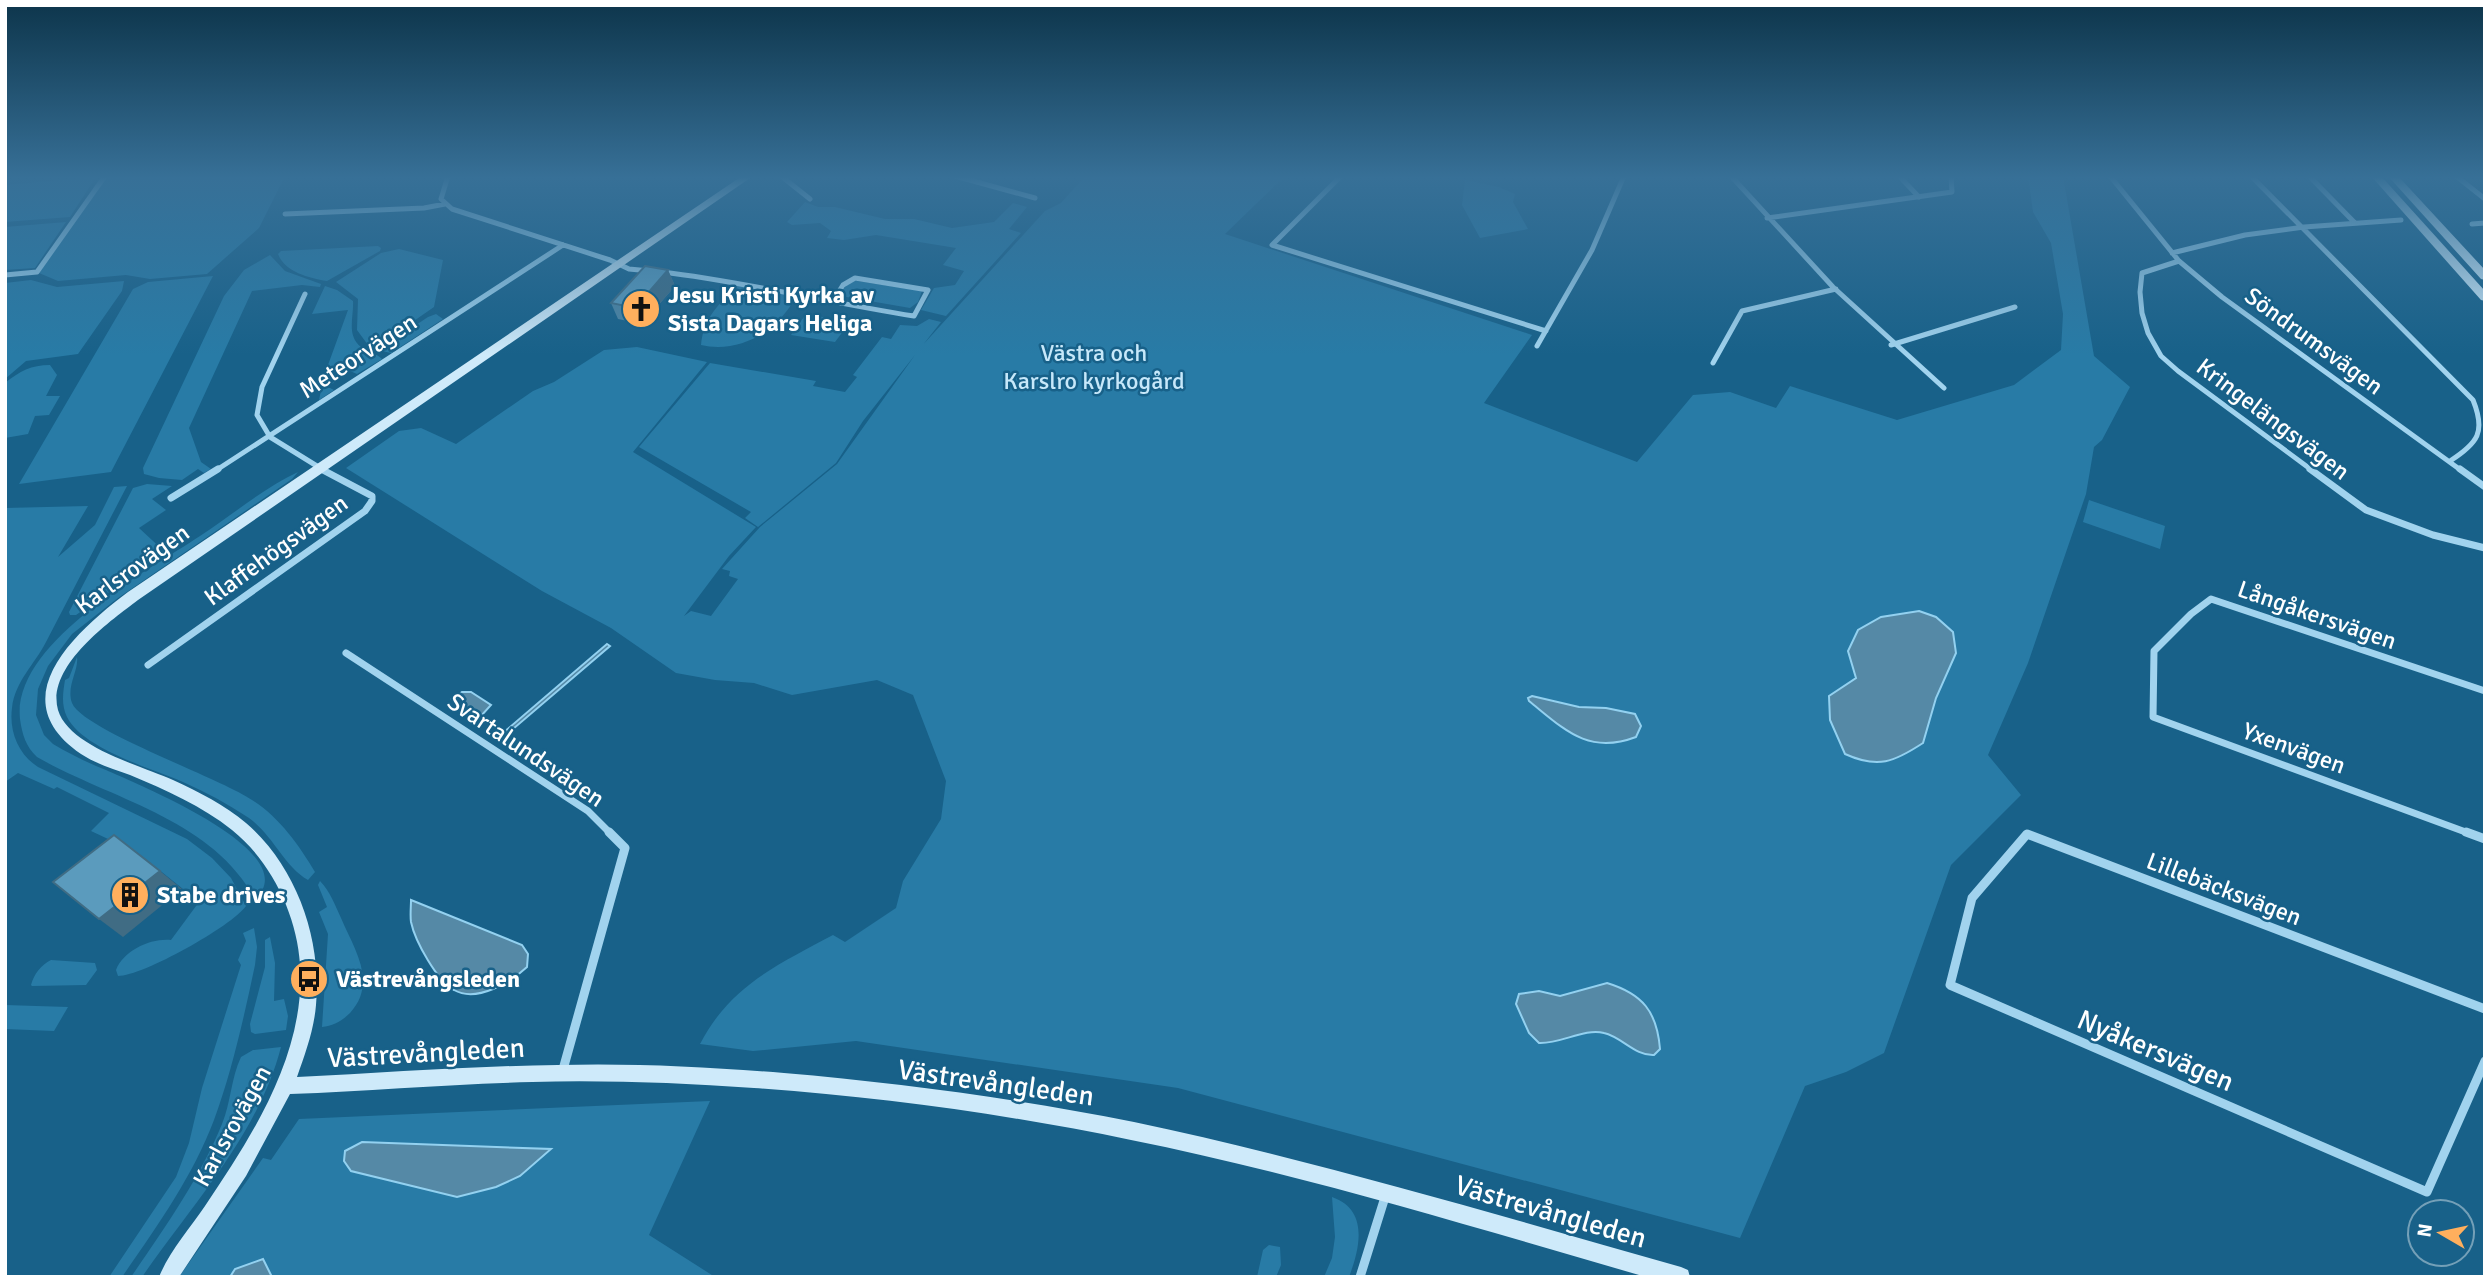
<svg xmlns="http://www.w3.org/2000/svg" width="2490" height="1282" font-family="Signika,sans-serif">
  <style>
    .green { fill: #287ba6 }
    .water { fill: #5589a6; stroke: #93d1f0; stroke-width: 2 }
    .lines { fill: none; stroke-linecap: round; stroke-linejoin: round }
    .street-far2 { stroke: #a1d3ee; stroke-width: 5 }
    .street-far1 { stroke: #a1d3ee; stroke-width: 7 }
    .street { stroke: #a1d3ee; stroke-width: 9 }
    .secondary { fill: #ceeafa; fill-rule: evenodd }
    .wall { fill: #4e85a3 }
    .shaded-wall { fill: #406c84 }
    .building { fill: #5b9bbd; stroke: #406c84; stroke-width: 2 }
    .labels { text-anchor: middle; stroke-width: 5; stroke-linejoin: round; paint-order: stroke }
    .poi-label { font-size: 24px; font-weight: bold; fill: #fff; stroke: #186189; text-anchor: start }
    .street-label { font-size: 24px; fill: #fff; stroke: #186189 }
    .park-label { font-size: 24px; fill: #c7e8fa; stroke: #186189 }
    .near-street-label { font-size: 28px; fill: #fff; stroke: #186189 }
  </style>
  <rect width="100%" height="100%" fill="#186189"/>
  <path class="green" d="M106 176H285L259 228 207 274 150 279 126 275 58 281 39 273Z
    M1085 176H1285L1225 234 1532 335 1484 403 1637 462 1693 395 1730 392 1776 408 1790 386 1897 420 2014 385 2061 350 2063 314 2051 243 2033 212 2028 176H2063L2094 356 2130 387 2102 440 2094 447 2086 494 2028 663 1988 755 2021 795 1951 865 1884 1053 1846 1072 1805 1086 1740 1238 1178 1088 856 1041 753 1051 700 1044C730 986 777 965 833 935L845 942 896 908 903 881 941 819 946 781 913 695 877 680 792 695 754 683 715 680 676 673 611 628 542 591 346 468 399 431 421 428 456 444 533 391 554 382 604 350 637 347 707 362 633 452 756 527 729 556 684 616 691 611 711 616 738 579 729 576 730 571 722 569 760 527 837 464 920 348 1045 211 1061 203Z
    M96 177 70 217 5 222V185Z
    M1465 180 1499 187 1515 194 1513 202 1528 229 1480 238 1462 205Z
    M805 202 818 207H835L885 219H914L952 228 994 222 1013 203 1027 207 1009 229 1021 233 946 316 921 310 934 288 955 285 964 271 943 265 956 248 876 235 844 240 827 238 831 231 820 223 792 225 787 222Z
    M66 222 35 268 5 270V227Z
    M378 246 381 248 380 251 327 281C309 278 285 272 278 254L281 251Z
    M399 249 443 260 434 307 382 343 368 345 357 330 358 299 336 282 381 253Z
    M270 255 285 271 321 284 320 287 302 285 252 291 189 428 201 462 211 469 204 473 198 469 182 480 159 478 144 474 143 468 224 296 244 270Z
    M213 276 111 472 19 484 133 289 148 282Z
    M31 280 57 287 124 281 122 291 78 354 26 361 5 379V283Z
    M851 280 922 291 918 302 910 308 841 296 839 294Z
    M736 285 796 296C779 331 739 354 701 345 704 316 718 307 736 285Z
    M325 286 337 290 353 301C354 317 346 335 361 347 368 352 376 353 382 359L357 374 350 371 328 387 334 390 319 400 324 376 348 310 312 314Z
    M436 314 443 319 391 353 382 351 383 347 428 317Z
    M806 314 850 322 835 342 791 335Z
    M929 319 941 322 863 421 836 463 758 527 745 518 751 512 639 447 710 363 816 381 813 386 845 392 857 377 853 375 882 337 891 339 900 325 917 326Z
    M50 365 57 375 46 396H60L49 415 35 416 28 434 5 438V383C20 371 31 365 50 365Z
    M298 472 292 479 118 598 72 634 48 666 38 689 36 715 44 735 53 744C70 754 88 763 106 770 132 782 308 852 255 899 211 818 112 800 37 757 26 747 22 734 20 719 12 643 146 572 200 536 231 516 265 487 298 472Z
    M147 484 172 486 152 499 166 510 139 528 166 553 76 615H70L69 612 133 488Z
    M127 486C100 538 73 590 46 642 35 664 15 681 12 708 9 731 18 754 38 767L187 839 212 858 231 878 246 906C232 926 143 976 118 976L116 970C124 950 151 938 171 940L199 902 194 901 173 904 180 898 176 895 183 889 138 853 91 831 109 813 57 787 54 789 18 773 5 782V508L88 506 58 557 95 525 114 487Z
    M2089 500 2165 526 2160 549 2083 522Z
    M77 657C79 670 66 686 72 703 83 730 218 777 252 800 279 817 299 845 315 872L308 880C284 866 273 835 249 818 228 804 206 792 183 782 151 768 83 749 67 717 61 705 63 692 65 680L69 678Z
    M320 881C330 891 335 905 341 918 354 949 378 982 350 1013 342 1021 333 1026 322 1027L328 934 319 912 327 907 318 885Z
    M254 928 257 947 255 965C244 1017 232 1071 214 1120 193 1176 156 1228 122 1277H109L176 1177 189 1143 202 1088 241 965 238 960 246 941 243 933Z
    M270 937 275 963 274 1001 284 999 288 1016 286 1030 255 1034 251 1032 250 1024 265 967V940Z
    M51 960 95 963 97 970 86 985 32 986 31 985C34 974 41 965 51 960Z
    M5 1005 68 1007 54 1031 5 1029Z
    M281 1047C259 1133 192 1205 142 1277H131C164 1229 200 1178 222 1124 231 1102 231 1078 241 1057L253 1050Z
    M710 1101 649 1235 715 1277H179L263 1158 271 1160 299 1119Z
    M1332 1197C1369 1210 1360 1248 1349 1277H1324L1332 1258 1335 1237Z
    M1269 1245 1280 1247 1281 1265 1276 1277H1257L1263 1250Z"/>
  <path class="water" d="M1919 611 1936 617 1953 632 1956 653 1936 698 1923 743C1894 762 1878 769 1845 754L1830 720 1829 696 1856 678 1848 651 1858 630 1881 617Z
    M607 644 610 646 506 735 503 733Z
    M462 692H471L491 705 481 716H477L452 699Z
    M1532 696 1579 707 1606 708 1635 714 1641 726 1636 737C1588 755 1565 730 1529 701L1528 698Z
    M411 900 522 945 528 954 527 967C511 982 477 1003 454 990 437 981 415 941 411 922 410 915 411 907 411 900Z
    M1607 983C1643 994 1657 1012 1660 1049L1654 1055C1635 1056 1622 1037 1604 1033 1584 1028 1561 1044 1539 1043L1529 1033 1516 1004 1519 994 1539 991 1560 996Z
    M362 1142 551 1149 520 1176 496 1187 457 1197 351 1171 344 1161 345 1151Z
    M263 1259 272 1277H230L235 1269Z"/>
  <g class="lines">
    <path class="street-far2" d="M448 176 441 199 452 209 610 260 629 269 650 271
      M781 176 810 199
      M955 176 1035 198
      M1341 176 1272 245 1546 331
      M1731 176 1833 287 1944 388
      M1899 176 1919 197
      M2110 176 2179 261 2222 297 2462 471
      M2251 176 2473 400C2486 432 2478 443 2450 461
      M2309 176 2355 223
      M2456 176 2485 199
      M285 214 424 208 445 204
      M1767 218 1952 192 1951 176
      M2472 224 2485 223
      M2172 253 2245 235 2304 227 2401 220
      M2179 261 2142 273 2140 292 2142 313 2148 333 2161 356 2178 371 2313 471
      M662 272C747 282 830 303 914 316L928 290 855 278 843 285 833 301
      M5 275 37 272 105 176
      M305 294 262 387 257 415 270 437 325 471
      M1891 345 2015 307
      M1537 346 1592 250 1624 176
      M1713 363 1742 311 1836 289
      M215 471 563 245"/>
    <path class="street-far1" d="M2310 469 2366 510 2433 535 2485 548
      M2460 469 2485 487
      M171 498 218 469
      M346 653 588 811 611 834
      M148 665 365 511 372 501V496L321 469
      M2471 834 2153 717 2154 651 2191 614 2211 599 2485 691"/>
    <path class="street" d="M2466 832 2485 839
      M2485 1009 2027 834 1972 898 1950 985 2427 1192 2485 1061
      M562 1073 625 848 609 832
      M1360 1277 1386 1194"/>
    <path class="secondary" d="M742 176H753L138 600C109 622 46 667 58 710 69 747 142 766 173 780 199 792 225 805 246 823 297 867 322 940 316 1005 314 1030 305 1054 297 1077 384 1073 471 1066 558 1065 633 1063 709 1067 784 1073 901 1083 1019 1099 1134 1122 1319 1161 1500 1216 1681 1267L1688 1270 1690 1277H1646C1476 1228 1305 1175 1131 1140 1007 1114 880 1097 754 1088 680 1083 606 1080 532 1082 451 1084 371 1091 290 1094L246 1176 179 1277H159C169 1252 190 1228 205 1206 253 1135 306 1053 300 964 297 915 271 861 232 830 202 806 166 790 130 775 114 769 96 764 81 754 0 699 75 632 128 592Z
      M2371 176H2381L2485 291V301L2481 300Z
      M2388 176H2398L2485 270V280L2481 279Z"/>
  </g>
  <path class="wall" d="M668 270 675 286 642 324 618 319 611 303Z"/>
  <path class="shaded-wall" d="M668 270 675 286 642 324 635 308Z
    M160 871 182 889 123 937 99 919Z"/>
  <path class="building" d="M645 266 668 270 635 308 611 303Z
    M114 835 160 871 99 919 53 882Z"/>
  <linearGradient id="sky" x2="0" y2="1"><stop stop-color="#0d354b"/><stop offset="0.5" stop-color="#377097"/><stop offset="1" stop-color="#377097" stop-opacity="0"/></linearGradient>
  <rect width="2490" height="355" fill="url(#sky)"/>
  <defs>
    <symbol id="church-disc" viewBox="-11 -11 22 22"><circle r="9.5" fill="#ffaf5d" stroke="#186189"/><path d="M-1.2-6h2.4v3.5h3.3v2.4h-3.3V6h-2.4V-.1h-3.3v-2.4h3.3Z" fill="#111"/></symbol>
    <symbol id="building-disc" viewBox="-11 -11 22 22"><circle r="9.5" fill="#ffaf5d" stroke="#186189"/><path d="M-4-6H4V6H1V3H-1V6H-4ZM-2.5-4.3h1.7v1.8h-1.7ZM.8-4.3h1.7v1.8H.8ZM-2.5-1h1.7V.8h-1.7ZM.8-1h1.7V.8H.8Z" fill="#111"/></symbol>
    <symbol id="bus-disc" viewBox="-11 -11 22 22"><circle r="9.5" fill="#ffaf5d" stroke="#186189"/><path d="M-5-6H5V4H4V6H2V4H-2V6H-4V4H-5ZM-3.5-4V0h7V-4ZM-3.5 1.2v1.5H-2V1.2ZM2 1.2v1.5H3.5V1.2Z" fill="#111"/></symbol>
  </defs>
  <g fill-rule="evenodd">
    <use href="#church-disc" x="619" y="287" width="44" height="44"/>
    <use href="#building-disc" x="108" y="873" width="44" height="44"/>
    <use href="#bus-disc" x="287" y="957" width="44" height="44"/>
  </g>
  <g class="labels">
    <g class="poi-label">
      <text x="668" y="303">Jesu Kristi Kyrka av<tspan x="668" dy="28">Sista Dagars Heliga</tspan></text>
      <text x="157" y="903">Stabe drives</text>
      <text x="336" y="987">Västrevångsleden</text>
    </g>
    <g class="street-label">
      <text transform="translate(2314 341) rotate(36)" y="8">Söndrumsvägen</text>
      <text transform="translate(358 356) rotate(-33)" y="8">Meteorvägen</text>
      <text transform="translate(2273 419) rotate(37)" y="8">Kringelängsvägen</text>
      <text transform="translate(276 550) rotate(-36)" y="8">Klaffehögsvägen</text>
      <text transform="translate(132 569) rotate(-36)" y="8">Karlsrovägen</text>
      <text transform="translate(2317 615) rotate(19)" y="8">Långåkersvägen</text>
      <text transform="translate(2294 748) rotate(20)" y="8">Yxenvägen</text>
      <text transform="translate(526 750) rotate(34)" y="8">Svartalundsvägen</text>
      <text transform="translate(2224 889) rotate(21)" y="8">Lillebäcksvägen</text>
      <text transform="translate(232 1126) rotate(-61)" y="8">Karlsrovägen</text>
    </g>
    <g class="park-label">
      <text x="1094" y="361">Västra och<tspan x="1094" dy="28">Karslro kyrkogård</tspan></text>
    </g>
    <g class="near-street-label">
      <text transform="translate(2156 1050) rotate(23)" y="10">Nyåkersvägen</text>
      <text transform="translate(426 1052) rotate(-3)" y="10">Västrevångleden</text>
      <text transform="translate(996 1082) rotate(8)" y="10">Västrevångleden</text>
      <text transform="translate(1551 1211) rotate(16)" y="10">Västrevångleden</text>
    </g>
  </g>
  <rect width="2490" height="1282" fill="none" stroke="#ffffff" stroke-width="14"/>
  <g transform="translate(2441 1233) rotate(279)"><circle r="33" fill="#186189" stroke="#74a0b8" stroke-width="2"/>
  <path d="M0-5L12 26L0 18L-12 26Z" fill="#ffaf5d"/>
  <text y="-10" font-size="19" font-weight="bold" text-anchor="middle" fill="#ffffff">N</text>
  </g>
</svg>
